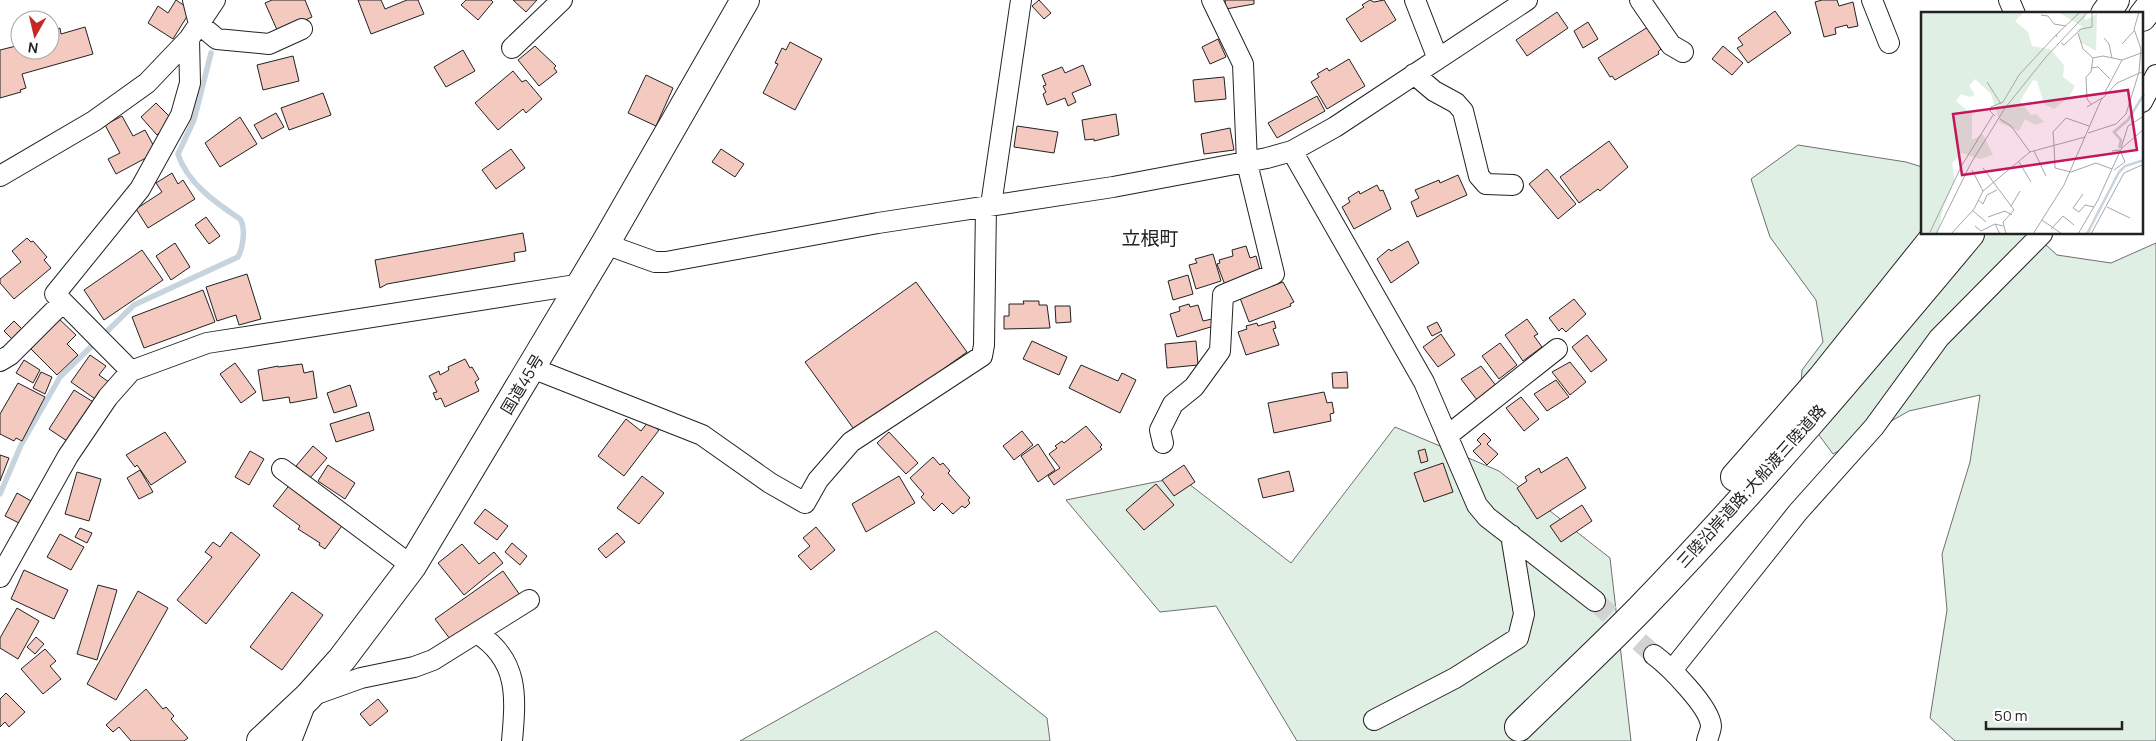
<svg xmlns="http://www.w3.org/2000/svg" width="2156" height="741" font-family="Manrope,'Noto Sans JP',sans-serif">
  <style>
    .green { fill: #e0efe3; stroke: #6f6f6f }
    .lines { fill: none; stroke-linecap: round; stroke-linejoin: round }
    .stream { stroke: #c7d3dd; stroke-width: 5.5 }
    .building { fill: #f3c9c0; stroke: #222 }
    .minor-tunnel { stroke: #d3d3d3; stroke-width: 20; stroke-dasharray: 20 10; stroke-linecap: butt }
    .minor-casing { stroke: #222; stroke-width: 22 }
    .highway-casing { stroke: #222; stroke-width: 30 }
    .minor { stroke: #fff; stroke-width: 20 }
    .highway { stroke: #fff; stroke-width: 28 }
    .labels { text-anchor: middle; stroke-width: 4; stroke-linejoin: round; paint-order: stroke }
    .street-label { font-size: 16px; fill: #222; stroke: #fff }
    .quarter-label { font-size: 19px; fill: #222; stroke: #fff }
    .inset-river { fill: none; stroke: #c7d3dd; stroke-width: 2.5 }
    .inset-road { fill: none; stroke: #a7a7a7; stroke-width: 1 }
    .view { fill: #c2185b; fill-opacity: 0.15; stroke: #c2185b; stroke-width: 2.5 }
    .inset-edge { fill: none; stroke: #222; stroke-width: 2.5 }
  </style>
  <rect width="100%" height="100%" fill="#fff"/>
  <path class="green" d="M1798 145 1906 162 1922 167V234H2034L2057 255 2111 263 2156 243V741H1955L1930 718 1947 610 1942 554 1970 462 1980 395 1909 411 1833 454 1799 408 1802 370 1823 342 1816 300 1770 237 1751 179Z
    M1395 427 1499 471 1610 558 1631 741H1297L1216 606 1160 612 1066 500 1180 477 1291 563Z
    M936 631 1047 718 1050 741H740Z"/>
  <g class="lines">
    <path class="stream" d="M0 494 21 445 60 377 134 305 238 257C243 248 246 228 240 219 216 203 187 183 178 154L194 120 211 53"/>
  </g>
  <path class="building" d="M176 0 191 10 173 39 148 23 158 6 168 13Z
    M272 0H305L312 17 278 32 265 3Z
    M358 0H381L385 9 407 0H418L424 14 371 34Z
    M466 0H491L493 2 478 20 461 5Z
    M513 0H537L526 12Z
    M1039 0 1051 13 1044 19 1032 6Z
    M1225 0H1254V4L1226 9Z
    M1370 0 1374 2 1384 0 1396 20 1361 42 1346 19 1364 7 1362 5Z
    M1822 0H1837L1839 6 1853 2 1858 26 1848 28 1847 25 1835 28 1836 34 1824 37 1815 2Z
    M1775 11 1791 33 1748 63 1737 48 1743 45 1738 38Z
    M1557 12 1568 28 1527 56 1516 40Z
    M1588 22 1598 39 1583 48 1574 31Z
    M85 27 93 54 22 74 26 88 20 90 21 92 0 98V50L20 45V50H50V31L60 28 61 34Z
    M1648 27 1661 49 1658 52 1659 54 1615 80 1612 76 1610 77 1598 58Z
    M1218 39 1226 57 1210 64 1202 47Z
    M790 42 822 59 795 110 763 93 778 64 775 63 782 48 786 50Z
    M535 46 556 66 554 68 557 72 539 86 518 60Z
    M1723 46 1743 63 1732 75 1712 59Z
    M463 50 475 71 446 87 434 67Z
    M293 56 299 81 263 90 257 65Z
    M1349 59 1365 86 1327 109 1311 82 1319 77 1317 74 1327 68 1329 71Z
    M1083 65 1091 85 1072 93 1076 102 1068 106 1065 98 1047 105 1043 94 1046 92 1043 86 1046 85 1042 75 1062 67 1065 73Z
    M513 71 522 82 526 80 542 99 526 113 523 109 498 130 475 103Z
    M646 75 673 88 656 126 628 113Z
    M1224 77 1226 99 1195 102 1193 80Z
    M323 93 331 115 289 130 281 108Z
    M1317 96 1325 111 1277 138 1268 123Z
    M156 103 173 120 157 135 141 117Z
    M276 113 284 127 262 139 254 125Z
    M1116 114 1119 135 1094 141V139L1085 140 1082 120Z
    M122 116 133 136 145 130 157 152 116 174 108 159 120 153 105 125Z
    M240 117 257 144 220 167 205 143Z
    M1017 126 1058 132 1054 153 1014 147Z
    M1230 128 1234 150 1204 154 1201 134Z
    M1609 141 1628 167 1600 191 1598 189 1579 203 1560 177Z
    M511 149 525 168 496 189 482 170Z
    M721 149 744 164 735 177 712 162Z
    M1547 169 1576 204 1558 219 1529 184Z
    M172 173 178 184 183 180 195 199 148 228 136 209 162 192 156 183Z
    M1458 175 1467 195 1417 217 1411 202 1419 198 1415 190 1439 180 1440 183Z
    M1377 185 1380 191 1383 190 1391 209 1354 229 1342 207 1350 202 1348 198 1359 191 1360 194Z
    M206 217 220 236 209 244 195 225Z
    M523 233 526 251 514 253 515 261 387 284 380 288 375 260Z
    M27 238 31 242 33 241 47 257 44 260 51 268 14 299 0 283V279L21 262 12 251Z
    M1408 241 1419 263 1391 283 1377 259 1389 249 1391 251Z
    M175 243 190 267 171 280 156 256Z
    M1246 246 1250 258 1256 256 1260 270 1225 285 1217 264 1220 263 1219 260 1233 256 1232 250Z
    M142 250 163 280 104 320 84 290Z
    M1213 254 1221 281 1196 289 1189 265 1197 263 1195 259Z
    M247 274 261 319 239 325 236 315 217 321 206 287Z
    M1188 275 1193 294 1173 300 1168 281Z
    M916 282 967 352 856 432 805 362Z
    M1283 282 1294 302 1290 304 1291 306 1249 322 1240 298Z
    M203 290 215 322 144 348 132 317Z
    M1574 299 1586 314 1566 332 1562 328 1559 331 1549 318Z
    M1023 301H1039V305H1047L1050 328 1004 329V316H1009V304H1024Z
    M1189 304 1190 307 1198 305 1203 321 1212 319 1214 326 1177 337 1170 314 1180 311 1179 307Z
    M1055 306H1070L1071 322 1056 323Z
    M58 318 76 335 67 344 78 355 57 375 29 347Z
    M1527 319 1538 334 1534 336 1542 347 1523 361 1505 335Z
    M14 321 24 331 14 341 4 331Z
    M1274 321 1276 328 1273 329 1279 345 1246 355 1238 332 1247 329 1246 326 1257 323 1258 326Z
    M1437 322 1442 331 1432 336 1427 327Z
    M1441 334 1455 355 1438 367 1423 347Z
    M1587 335 1607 360 1591 372 1572 347Z
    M1032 341 1067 357 1059 375 1023 359Z
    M1196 341 1198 365 1167 368 1165 344Z
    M1500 343 1517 365 1499 379 1482 356Z
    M90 355 106 366 99 375 113 385 101 403 71 382Z
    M465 359 470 368 472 367 479 379 475 382 479 391 445 407 441 398 436 400 433 393 437 392 429 376 439 371 440 375 449 370 448 367Z
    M24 360 40 370 33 383 16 373Z
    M1570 362 1586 382 1570 395 1552 372Z
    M235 363 256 392 241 403 220 374Z
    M302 364 304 373 313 371 317 398 290 403 289 397 263 401 258 370 278 366V367Z
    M1081 365 1118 381 1122 373 1136 380 1120 413 1069 388Z
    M1481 366 1497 387 1477 400 1461 379Z
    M41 372 52 377 45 394 33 388Z
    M1347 372 1348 388H1333L1332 373Z
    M1556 380 1569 397 1547 411 1534 394Z
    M18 383 45 397 22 441 16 438 14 441 0 434V414Z
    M350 385 357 406 334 413 327 393Z
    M74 390 95 403 70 443 49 429Z
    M1324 392 1327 403 1332 402 1334 413 1330 414 1331 421 1274 433 1268 403Z
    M1521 397 1539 419 1524 431 1506 408Z
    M369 412 374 430 336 442 330 424Z
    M626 419 641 431 648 422 659 430 624 476 598 456Z
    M1086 426 1102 445 1100 447 1102 449 1054 485 1048 476 1060 468 1049 454 1057 448 1055 446 1062 441 1064 443Z
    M1022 431 1033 445 1014 460 1003 446Z
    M165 432 186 462 151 485 137 465 135 467 126 455Z
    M889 432 918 463 906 474 877 443Z
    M1484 433 1491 440 1487 444 1498 454 1487 465 1473 451 1481 444 1477 440Z
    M1038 444 1055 470 1038 482 1021 456Z
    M313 446 327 458 310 478 296 466Z
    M1425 449 1428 461 1421 463 1418 451Z
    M250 451 264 459 249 485 235 477Z
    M0 455 9 458 0 481Z
    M933 457 940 465 943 463 950 471 948 473 970 498 968 500 970 503 965 508 962 506 953 514 942 503 934 511 921 497 924 494 910 478Z
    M1567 457 1586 488 1537 519 1517 488 1527 481 1525 477 1539 468 1541 473Z
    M1443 463 1453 492 1424 502 1414 473Z
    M328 465 355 483 345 499 318 481Z
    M1184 465 1195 482 1174 496 1162 480Z
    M140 470 153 492 139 499 127 478Z
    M1289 471 1294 491 1263 498 1258 479Z
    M77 472 101 479 89 521 65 514Z
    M642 476 664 493 639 524 617 508Z
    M899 476 915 503 866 532 852 504Z
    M291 483 344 523 325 549 319 545 320 543 298 529 300 526 273 506Z
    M1156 484 1174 505 1144 530 1126 510Z
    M17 493 33 502 21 524 5 516Z
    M1582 505 1592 521 1561 542 1550 526Z
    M485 509 508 526 497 540 474 523Z
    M816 527 835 550 811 570 798 556 810 546 803 538Z
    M80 528 92 533 87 543 75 537Z
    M231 532 260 555 206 624 177 600 212 557 205 552 213 542 220 547Z
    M617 533 625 542 606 558 598 549Z
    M60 534 84 547 71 570 47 557Z
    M512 543 527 556 520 565 505 552Z
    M462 544 479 564 494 552 503 563 464 595 438 563Z
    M24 570 68 590 54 619 11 599Z
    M503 571 520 595 453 643 435 619Z
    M98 585 117 590 97 660 77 654Z
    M138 591 168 608 116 700 87 684Z
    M292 592 323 615 282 670 250 647Z
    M17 608 39 621 18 659 0 648V638Z
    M36 637 44 644 35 654 27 647Z
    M45 649 56 661 50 666 61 679 43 694 21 669Z
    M146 689 163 709 166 707 174 716 171 719 188 738 184 741H131L119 727 113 732 106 725Z
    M6 693 25 712 9 727 5 722 0 727V699Z
    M378 699 388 711 370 726 360 714Z"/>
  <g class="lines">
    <path class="minor-tunnel" d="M1595 601 1654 655"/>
    <defs>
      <path id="minor" d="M193 0 199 24 217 39 269 44 302 29
        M1415 0 1438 59
        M1640 0 1671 45 1683 52
        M1872 0 1889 43
        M2009 0 2015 14
        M512 48 562 0
        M1414 74 1434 91 1456 103 1463 111 1479 176 1486 184 1513 185
        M2142 102 2156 75
        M1292 151 1424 382 1477 505 1487 517 1595 601
        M0 176 94 121 147 83 189 39 215 0
        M991 205 1021 0
        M605 244 655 262H666L878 223 1113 187 1267 158 1292 151 1335 127 1527 0
        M0 361 10 355 62 303
        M532 368 702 435 770 483 805 503 818 480 851 442 982 356 984 345 986 206
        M131 371 55 294 140 189 181 115 190 83 189 39
        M1447 436 1557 349
        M1163 443 1160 430 1173 404 1194 387 1220 351 1223 295 1274 274 1247 163 1243 64 1212 0
        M282 469 412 566
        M0 577 68 456 108 397 131 371 207 343 582 284
        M477 633C519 660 516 696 512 741
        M1654 655C1669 666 1710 707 1711 726 1711 730 1708 736 1707 741
        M1673 669 1798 512 1874 427 1939 338 2042 234
        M1374 720 1455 678 1518 638 1524 614 1511 535
        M291 741 308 697 361 678 414 667 433 660 529 600"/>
      <path id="highway" d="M2105 14 2115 0
        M2142 17 2155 0
        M1735 477 1821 379 1937 234
        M1519 727C1560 687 1601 649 1641 608 1756 489 1864 361 1970 234
        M261 741 308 697 342 659 412 566 605 244 745 0"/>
    </defs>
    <use href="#minor" class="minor-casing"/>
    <use href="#highway" class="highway-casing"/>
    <use href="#minor" class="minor"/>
    <use href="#highway" class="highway"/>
  </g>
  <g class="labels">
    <g class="street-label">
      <text transform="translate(522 384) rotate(-59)" y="6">国道45号</text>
      <text transform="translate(1751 486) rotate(-48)" y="6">三陸沿岸道路;大船渡三陸道路</text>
    </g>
    <g class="quarter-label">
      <text x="1150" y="245">立根町</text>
    </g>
  </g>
  <g transform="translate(1921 12)">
    <rect width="222" height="222" fill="#fff"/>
    <path d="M0 0H103L94 9 107 20 111 34 129 37 143 53 142 65 154 74 148 85 133 97 123 92 116 69 112 68 99 89 110 103 115 102 123 110 114 113 104 107 98 119 79 111 70 82 54 67 48 74 54 83 49 85 40 82 35 89 51 102V128L62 122 72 143 59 147 41 141 31 151 34 169 22 196 17 222 0 220ZM137 0H164V8L176 2 175 39 159 30 157 17 162 15Z" fill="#e0efe3"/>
    <path class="inset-river" d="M198 136 200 128 193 120 207 108 223 82M166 222 198 160 204 154 223 148"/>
    <path class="inset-road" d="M120 3 127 4 133 12 145 14M157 21 162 37 172 46 182 44 201 48M135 23 159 0M183 26 188 32 191 46M140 31 143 33 160 17 171 15V0M201 32 213 19M170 56 177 55 189 67M66 70 80 92M183 82 201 48 223 40M170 92 166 87 165 65 170 60 172 46M166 95 181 86M74 104 69 99 70 95 82 90 98 63 135 23 136 25M79 107 90 114 109 140M167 121 195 112 205 102 218 60 220 37 213 17 218 0M133 133 134 156 150 160 175 151 191 157M133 133 132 120 145 106 168 114M200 136 207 114 223 104M113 139 125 164M191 139 199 138 204 150 193 158M98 150 110 170M62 156 93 198 82 210 85 222M51 158 62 179M162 182 152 196 158 200 164 193 173 195M57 188 62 192 66 183 76 178M90 194 99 179M186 195 209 206M51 198 65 210M67 205 84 199 91 203M121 208 141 222M54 214 60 219 74 212M130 217 142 204 153 213M9 220 41 153 72 103M15 222 50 151 84 96 125 45 167 0M30 222 53 197 62 179 109 140 164 125M79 222 74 212 82 214M112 222 143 173 180 88 196 71 223 59M157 222 177 188 200 137 223 117M170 222 203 161 223 152"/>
    <path class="view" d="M207 78 216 138 41 163 32 102Z"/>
    <rect width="222" height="222" class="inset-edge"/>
  </g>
  <g transform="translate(35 35) rotate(188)"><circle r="24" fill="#ffffff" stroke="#a7a7a7"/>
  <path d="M0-4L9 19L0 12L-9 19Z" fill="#c62828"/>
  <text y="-8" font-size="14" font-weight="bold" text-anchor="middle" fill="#222222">N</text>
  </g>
  <path d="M1986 721v8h136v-8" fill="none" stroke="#222222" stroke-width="2.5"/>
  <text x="1994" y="721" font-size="15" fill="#222222" stroke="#ffffff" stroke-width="4" paint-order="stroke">50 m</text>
</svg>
